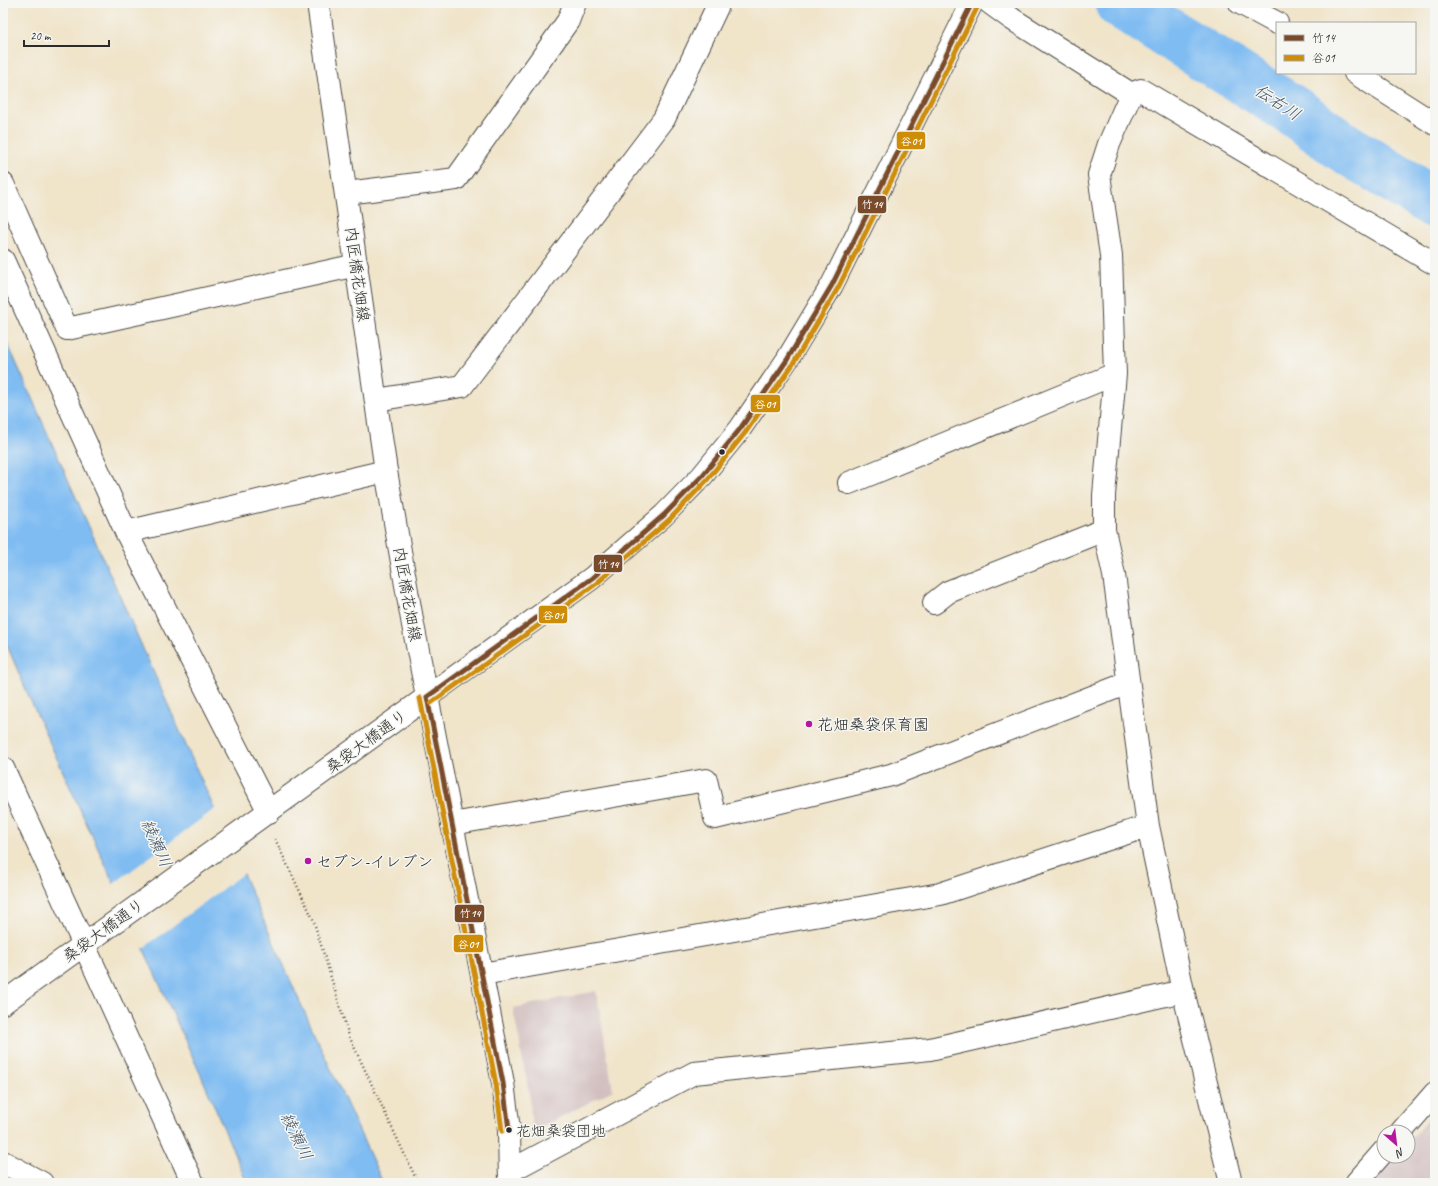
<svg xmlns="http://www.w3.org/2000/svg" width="1438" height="1186" font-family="Caveat,'Klee One',sans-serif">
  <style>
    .industrial { fill: #d2bfc0 }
    .water { fill: #7fbcf2; stroke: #55748e }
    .pier { fill: #f0e4c9 }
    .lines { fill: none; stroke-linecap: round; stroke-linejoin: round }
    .river { stroke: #7fbcf2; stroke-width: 51 }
    .minor-casing { stroke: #494743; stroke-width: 24 }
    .major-casing { stroke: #494743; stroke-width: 24 }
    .path { stroke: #494743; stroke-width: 2.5; stroke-dasharray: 1 3; stroke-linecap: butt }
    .minor { stroke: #fff; stroke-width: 22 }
    .major { stroke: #fff; stroke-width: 22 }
    .bus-1-casing { stroke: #f6f6f2; stroke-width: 8 }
    .bus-2-casing { stroke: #f6f6f2; stroke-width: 8 }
    .bus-1 { stroke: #7a4b2a; stroke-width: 5 }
    .bus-2 { stroke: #ce8d09; stroke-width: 5 }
    .bus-dot { fill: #2b2b2b; stroke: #f6f6f2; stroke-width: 1.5 }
    .poi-dot { fill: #b5179e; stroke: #f6f6f2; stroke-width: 1.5 }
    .labels { text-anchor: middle; stroke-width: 3; stroke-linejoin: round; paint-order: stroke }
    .bus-label { font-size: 15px; fill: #2b2b2b; stroke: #f6f6f2; text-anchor: start }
    .street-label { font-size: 16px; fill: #2b2b2b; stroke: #f6f6f2 }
    .poi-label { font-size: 16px; fill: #2b2b2b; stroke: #f6f6f2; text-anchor: start }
    .water-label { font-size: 17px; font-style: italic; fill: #445667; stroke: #f6f6f2 }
    .line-badge { stroke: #f6f6f2; stroke-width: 1.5 }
    .badge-label { font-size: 11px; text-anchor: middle; font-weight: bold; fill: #fff }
  </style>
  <rect width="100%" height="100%" fill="#f6f6f2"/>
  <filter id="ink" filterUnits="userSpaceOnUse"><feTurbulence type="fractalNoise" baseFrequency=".025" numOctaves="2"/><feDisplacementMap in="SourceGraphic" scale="8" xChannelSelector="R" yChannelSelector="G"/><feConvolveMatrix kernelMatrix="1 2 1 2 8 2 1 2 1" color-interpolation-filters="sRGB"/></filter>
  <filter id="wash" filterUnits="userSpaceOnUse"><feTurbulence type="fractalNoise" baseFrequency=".012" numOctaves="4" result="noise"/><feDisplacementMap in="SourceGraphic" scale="16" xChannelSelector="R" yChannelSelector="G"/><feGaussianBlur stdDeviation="0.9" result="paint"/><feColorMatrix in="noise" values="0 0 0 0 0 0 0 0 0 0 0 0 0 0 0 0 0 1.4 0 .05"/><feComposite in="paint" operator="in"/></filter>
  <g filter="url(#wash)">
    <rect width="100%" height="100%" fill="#f0e4c9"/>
    <path class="industrial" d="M596 991 613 1090 532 1132 530 1099 513 1008Z
      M1435 1111V1183H1372L1396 1156H1408V1142Z"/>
    <path class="water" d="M3 333 300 1002 383 1183H247L204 1082 29 697 3 636Z"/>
    <path class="pier" d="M216 808 245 872 142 949 112 885Z"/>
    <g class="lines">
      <path class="river" d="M1120 3 1295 112 1342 146 1435 203"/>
    </g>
  </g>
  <g filter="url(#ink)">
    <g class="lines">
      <defs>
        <path id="minor" d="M990 3 1012 19 1131 94 1141 90 1435 264
          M1240 3 1277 23
          M1355 73 1435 124
          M1131 94 1109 144 1099 175 1111 255 1115 374 1104 495V530L1114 575 1148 826 1183 991 1231 1183
          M3 184 67 329 357 265
          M347 193 456 179 568 21 575 3
          M3 260 126 532 269 812
          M376 400 462 386 664 119 719 3
          M849 483 1115 374
          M126 532 386 471
          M934 603 948 592 1104 530
          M3 768 193 1183
          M452 824 706 780 715 818 891 775 1128 683
          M482 974 940 894 1148 826
          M3 1003 592 578 664 515 702 476 740 429 787 360 832 285 972 3
          M1401 1132 1435 1093
          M3 1162 42 1183
          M510 1171 694 1073 930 1049 1183 991
          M1356 1183 1384 1151"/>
        <path id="major" d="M318 3 386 471 413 625 503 1083 509 1130 510 1183"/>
      </defs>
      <use href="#minor" class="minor-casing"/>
      <use href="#major" class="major-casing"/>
      <path class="path" d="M275 839 313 919 349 1036 418 1183"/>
      <use href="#minor" class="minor"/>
      <use href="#major" class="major"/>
      <defs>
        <path id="bus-1" d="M427 697 592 578 664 515 702 476 740 429 787 360 832 285 972 3
          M427 697 503 1083 509 1130"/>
        <path id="bus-2" d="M420 698 496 1084 502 1131
          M431 703 597 583 669 520 707 480 745 433 793 364 838 288 978 6"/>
      </defs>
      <use href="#bus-1" class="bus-1-casing"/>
      <use href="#bus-2" class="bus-2-casing"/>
      <use href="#bus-1" class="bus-1"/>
      <use href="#bus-2" class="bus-2"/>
    </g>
  </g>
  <g class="bus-dot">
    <circle cx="722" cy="452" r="3.5"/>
    <circle cx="509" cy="1130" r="3.5"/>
  </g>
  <g class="poi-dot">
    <circle cx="809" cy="724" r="4"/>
    <circle cx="308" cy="861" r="4"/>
  </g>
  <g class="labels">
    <g class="bus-label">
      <text x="516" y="1136">花畑桑袋団地</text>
    </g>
    <g class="street-label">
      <text transform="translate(358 274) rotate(82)" y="6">内匠橋花畑線</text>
      <text transform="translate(408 594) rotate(80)" y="6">内匠橋花畑線</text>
      <text transform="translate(366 741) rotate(-36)" y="6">桑袋大橋通り</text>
      <text transform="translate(103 930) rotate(-36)" y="6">桑袋大橋通り</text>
    </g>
    <g class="poi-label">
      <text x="817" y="730">花畑桑袋保育園</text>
      <text x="316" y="867">セブン-イレブン</text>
    </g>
    <g class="water-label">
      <text transform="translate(1278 102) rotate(33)" y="6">伝右川</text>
      <text transform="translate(157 843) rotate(66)" y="6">綾瀬川</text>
      <text transform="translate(297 1136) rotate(64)" y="6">綾瀬川</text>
    </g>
  </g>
  <g class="line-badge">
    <rect x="896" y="131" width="30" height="19" rx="4" fill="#ce8d09"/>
    <rect x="857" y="195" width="30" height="19" rx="4" fill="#7a4b2a"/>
    <rect x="750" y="394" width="31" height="19" rx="4" fill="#ce8d09"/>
    <rect x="593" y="554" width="30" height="19" rx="4" fill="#7a4b2a"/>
    <rect x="538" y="605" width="30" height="19" rx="4" fill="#ce8d09"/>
    <rect x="454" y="904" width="31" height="19" rx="4" fill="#7a4b2a"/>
    <rect x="453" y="934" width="31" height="19" rx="4" fill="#ce8d09"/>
  </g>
  <g class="badge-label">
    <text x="911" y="145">谷01</text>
    <text x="872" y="208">竹14</text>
    <text x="765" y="408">谷01</text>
    <text x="608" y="568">竹14</text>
    <text x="553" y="619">谷01</text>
    <text x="470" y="917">竹14</text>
    <text x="468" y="948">谷01</text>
  </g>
  <rect width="1438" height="1186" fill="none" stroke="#f6f6f2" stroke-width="16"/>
  <rect x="1276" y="22" width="140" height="52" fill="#f6f6f2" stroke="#a5a5a2"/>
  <rect x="1284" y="35" width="20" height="6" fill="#7a4b2a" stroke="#a5a5a2"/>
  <text x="1312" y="42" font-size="12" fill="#2b2b2b">竹14</text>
  <rect x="1284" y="55" width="20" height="6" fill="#ce8d09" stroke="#a5a5a2"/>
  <text x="1312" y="62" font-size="12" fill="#2b2b2b">谷01</text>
  <g transform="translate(1396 1144) rotate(152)"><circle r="19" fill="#f6f6f2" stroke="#a5a5a2"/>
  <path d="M0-3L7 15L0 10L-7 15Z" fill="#b5179e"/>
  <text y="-6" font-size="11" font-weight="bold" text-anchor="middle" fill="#2b2b2b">N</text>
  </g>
  <path d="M24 40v6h85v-6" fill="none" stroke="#2b2b2b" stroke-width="2"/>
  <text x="30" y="40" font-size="12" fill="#2b2b2b" stroke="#f6f6f2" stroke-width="3" paint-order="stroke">20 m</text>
</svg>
